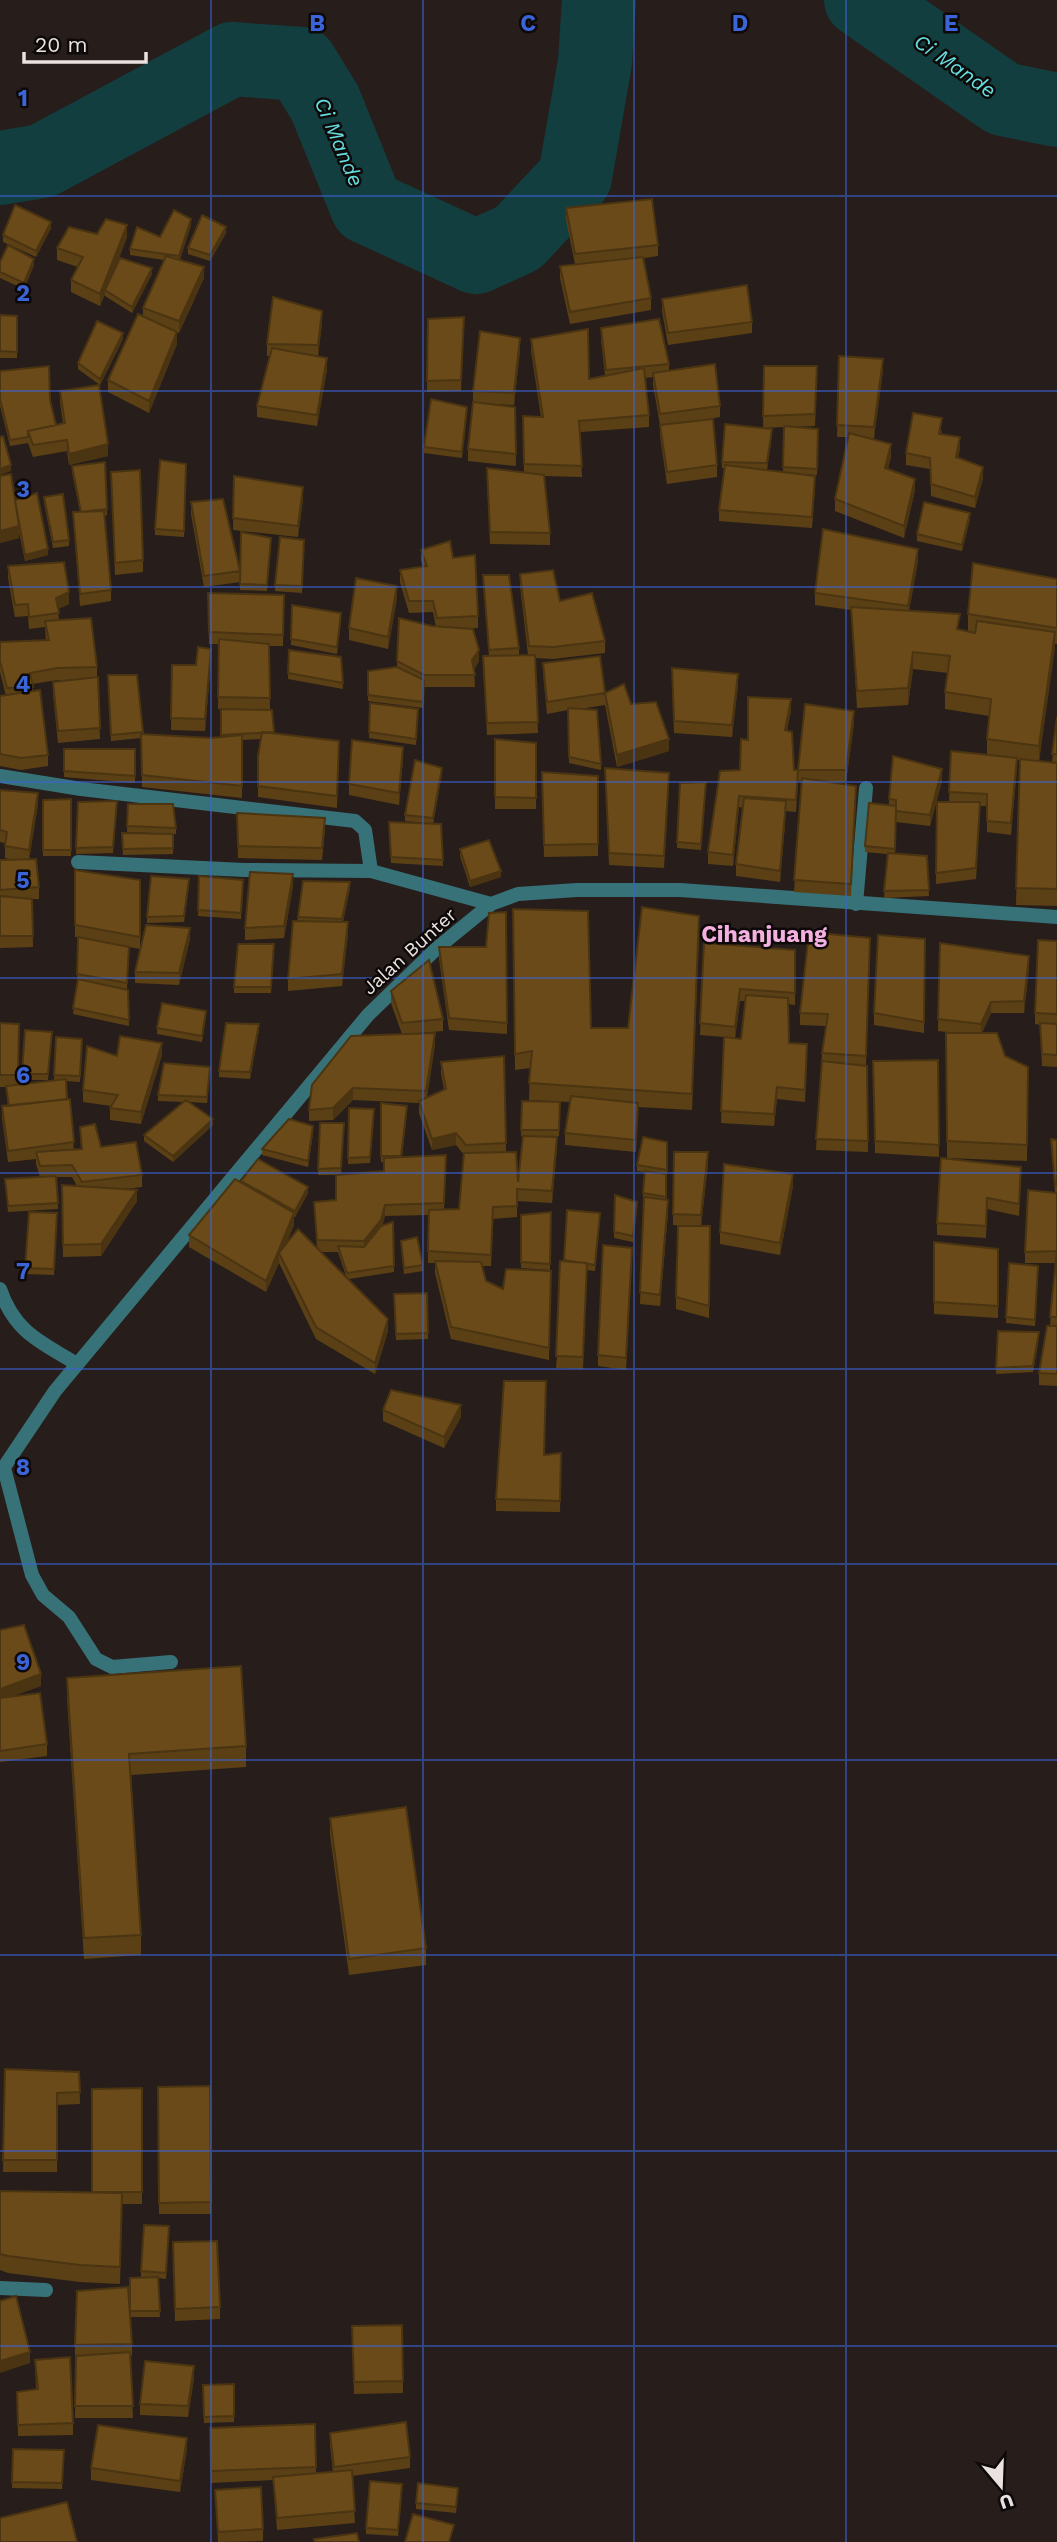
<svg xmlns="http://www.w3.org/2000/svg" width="1057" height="2542" font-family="'Work Sans',sans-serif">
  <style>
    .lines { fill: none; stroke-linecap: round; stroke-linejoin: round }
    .river { stroke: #123e3f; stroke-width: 74 }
    .service { stroke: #377279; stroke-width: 14 }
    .minor { stroke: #377279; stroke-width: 14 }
    .wall { fill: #5b4015; fill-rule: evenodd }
    .shaded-wall { fill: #4a3411 }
    .building { fill: #6a4a18; stroke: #4a3411; stroke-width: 2 }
    .grid { fill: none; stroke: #3c64d9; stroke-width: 2; stroke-opacity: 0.55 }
    .labels { text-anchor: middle; stroke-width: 5; stroke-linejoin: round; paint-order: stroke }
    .street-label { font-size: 19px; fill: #e9e2e0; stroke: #0d0908 }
    .water-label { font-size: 21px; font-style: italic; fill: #64dde0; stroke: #0d0908 }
    .quarter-label { font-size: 23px; font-weight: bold; fill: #f4b0e0; stroke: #0d0908 }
    .grid-label { font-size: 23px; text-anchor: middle; font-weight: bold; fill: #3c64d9; stroke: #0d0908; stroke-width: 5; stroke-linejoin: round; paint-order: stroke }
  </style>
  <rect width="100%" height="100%" fill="#271e1b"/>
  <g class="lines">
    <path class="river" d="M861 0 1003 99 1057 110
      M0 168 42 161 232 59 301 64 325 103 367 207 476 257 518 238 575 177 595 62 599 0"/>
    <path class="service" d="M0 1289C15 1333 41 1342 77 1364"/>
    <path class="minor" d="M0 776 81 789 355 821 365 830 371 871
      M78 862 244 870 371 871 491 904
      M856 904 866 788
      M4 1468 32 1575 43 1595 69 1617 96 1659 112 1667 171 1662
      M0 1473 55 1391 368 1015 436 949 491 904 518 894 577 890H680L1057 917
      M0 2288 46 2290"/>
  </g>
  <path class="wall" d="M566 208 658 245V256L644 258 651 298V310L570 324 560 278V266L575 264 566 220Z
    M191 225 180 260 204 278 179 333 177 332V344L149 413 108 392V380L143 316V308L164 260 130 255V249Z
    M51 228 36 257 3 242V235Z
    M226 233 210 261 188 254V248Z
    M97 234 127 237 113 274H152L132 313 105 296V294L100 306 71 292V280L78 267 57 260V248Z
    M0 262 34 265 24 289 0 278Z
    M662 299 752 322V333L668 345 662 311Z
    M0 315 17 316V358H0Z
    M464 317 461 391 427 392 428 319Z
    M322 323 318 356 327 370 317 426 257 417V406L270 356H267V344Z
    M601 328 669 364V371L720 406V417L698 421 717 465V477L667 484 660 436V425L653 385V377L645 378 649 415V427L580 432 582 477 544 476 550 533V545L490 544 487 480 524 472 523 416 541 417 531 351V339L589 379 605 375 601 340Z
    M123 339 100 385 78 369V363Z
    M520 350 514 405 489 404 515 407 516 466 468 461V449L473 402V391Z
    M839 356 883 370 874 438H868L891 456 888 469 915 490 904 538 835 511V499L849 437H837Z
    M764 366H817L815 426 791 427 818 429 817 475 784 473 815 488 812 528 719 521V510L724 468H722V462L772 435 767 470 755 469 783 473 784 427 763 428Z
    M0 371 50 400 56 425 63 423 60 403V391L108 456 69 465 67 451 33 457 28 443 10 446 0 406Z
    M467 413 462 458 424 453V447Z
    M942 430 941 435 960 449 958 458 983 478 975 508 931 496 930 469 906 465V453Z
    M105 462 107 515 104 516 111 590V601L80 606 73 512H80L72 472V466Z
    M186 464 184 537 155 535V529Z
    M111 472 143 560V572L115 575Z
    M0 476 15 500 48 555 25 561 19 532V538L0 543Z
    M234 476 303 499 298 537 233 530Z
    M44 497 69 540V546L53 548 44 503Z
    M191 502 240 571 271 544 267 591 240 590V582L204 587 191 514Z
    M970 519 962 551 917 541V534Z
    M304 540 302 593 275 591V585Z
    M421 550 453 558 478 616V628L463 629 479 661 474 670 475 687H424L423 708 368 701V671L397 667 399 618 436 627 433 612 409 613 400 582V570L423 567 421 561Z
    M918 561 909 611 960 630 975 633 968 631V614L1057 579V644H1055L1039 761 1052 762 1057 717V906L1016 905 1020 760H1017L1011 835 987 832V806H980L976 879 936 884 937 802H949L951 751 987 755V739L989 716 945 709V692L948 673 913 669 908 705 857 708 851 610 815 605V593Z
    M8 566 69 604 58 609 59 620 97 667V677H98L100 739 58 743 53 694V682L75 680H57L32 684 33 691 48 755V766L21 770 0 766V696H6L0 672V642L46 641 45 627 29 629 28 616 15 617 8 578Z
    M520 574 560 601 605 641V653L553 659 535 658 538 733 487 735 483 656H489L483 575 519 648V655H528L520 586Z
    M208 593 284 595 283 646H269L270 710H272L274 734 339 741 337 808 258 797V756L261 739 242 740V798L142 787 141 738 111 741 108 675H137L143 734 211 738 221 737V709H218L219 644H209Z
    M397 598 388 649 349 640V628Z
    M292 605 341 619 337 654 291 645Z
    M289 650 341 657 343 689 288 679Z
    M211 661 205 731 171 730 172 665H196Z
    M543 663 631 704 669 751 617 767 605 705 580 709 601 764V770L569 763 568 710 547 714 543 674Z
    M672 668 738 685 732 737 674 733Z
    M370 703 418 709 416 745 369 738Z
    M791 711 787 730 794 770H798L854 723 846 782H831L856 797 851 896 794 892 802 781H798L796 812 786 811 780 882 736 876V864L743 808 739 807 733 866 708 864V852L740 770 748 740Z
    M495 739 536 743V809H495Z
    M64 749H135V783L64 777Z
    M403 758 399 805 349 795V784Z
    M605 768 669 785 664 868 609 865Z
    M542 772 598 776V856L544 857Z
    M442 774 433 824H441L443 866 391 863 389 822 427 823 405 821V815Z
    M942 781 930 826 896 822 895 853 927 856 929 896 884 898 887 854 865 852V846L889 805V799Z
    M680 783 706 788 701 850 677 848Z
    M0 790 38 804 29 859 39 887V899H30H32L33 947 0 948V860H13L5 858V843L0 842Z
    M71 799V856H43V800Z
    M78 802 117 807 113 853 76 854Z
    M128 804 176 828V834L127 832Z
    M237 825 325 830 322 860 238 858Z
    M122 833 173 834V854L123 855Z
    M460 849 501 877 470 887 460 856Z
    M75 870 140 880V949L107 943 129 947 127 989 96 983 128 990 129 1026 73 1014 78 980H77L78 937H75Z
    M199 876 243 887 241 919 198 916Z
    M189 885 184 922 147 923V917Z
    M293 886 284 938 245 940V928Z
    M350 888 343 922 348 934 342 986 288 991V979L298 917Z
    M513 909 591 1028H628L699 932 692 1110 638 1107 636 1152 565 1145V1133L570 1102 529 1100 530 1068 515 1070Z
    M506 912 507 1034 449 1030 439 959V947H486Z
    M870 938 866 1065 867 1066 868 1152 816 1150 822 1053 826 1026 800 1025V1013Z
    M190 939 179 985 135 983V972Z
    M925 939 924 1033 874 1025V1013Z
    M1057 941V1067L1042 1066 1040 1025 1035 1024V1013Z
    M704 943 795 950V1005L788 1004 789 1043 807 1056 805 1102 777 1099 774 1126 721 1123 724 1037 700 1035ZM740 1001H746L741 1039 735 1038Z
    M940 943 1029 968 1024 1013H991L982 1033 1005 1056 1028 1067 1027 1161 947 1158 946 1033H958L938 1031Z
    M274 944 271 993H234V987Z
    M391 991 443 1019V1031L408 1034 435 1045 427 1097 444 1090 441 1073V1062L504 1056 506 1152 518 1182 523 1136H521L522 1101 560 1102 559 1136H531L557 1148 552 1203 517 1201V1217L493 1219 491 1266H482L486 1281 503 1289 551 1271 549 1360 451 1339 435 1273V1263H428V1215L385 1216 382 1225 393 1222 394 1272 349 1279 388 1331 375 1374 316 1339 279 1263 266 1292 189 1247V1235L241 1183V1181L308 1193 295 1217H294V1225L287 1242 317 1247 314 1202 336 1200 340 1175H318L320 1123H344L341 1174 384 1171V1162H381V1103L407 1112 402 1157 446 1166 444 1209H459L464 1155 456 1145 432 1150 419 1113V1103L353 1100 333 1120 309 1121V1110L402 1034 391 1003ZM321 1252H338L346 1276Z
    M206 1017 202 1042 157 1034V1028Z
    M0 1023 19 1024 18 1084 54 1080 56 1037 82 1039 80 1082 66 1081 74 1150 81 1149 80 1127 101 1147 142 1175V1187L125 1189 137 1201 101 1256 63 1257 62 1185 77 1186 72 1177H56L58 1209 8 1212 5 1179 40 1177 36 1164V1159L8 1162 2 1118V1106H8L6 1087H0Z
    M25 1030 52 1032 48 1080H22Z
    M259 1030 250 1079 219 1077V1071Z
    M162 1055 141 1124 110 1120V1108L111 1106 83 1102V1090L117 1056Z
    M938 1060 939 1157 875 1153 873 1061Z
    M210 1073 207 1103 189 1102 213 1125 173 1162 144 1141V1135L184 1102 158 1101V1095Z
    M349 1108 374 1115 370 1163 348 1164Z
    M313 1133 308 1167 262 1155V1149Z
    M1051 1139 1057 1140V1386L1039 1385V1373L1050 1326 1055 1263H1025V1252L1055 1193Z
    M667 1142V1176H666V1200L668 1212 660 1306 640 1304 644 1199H643V1193L645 1172 637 1171V1165Z
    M674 1152 708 1164 701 1226H710L709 1318 676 1309V1297L690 1226 673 1225Z
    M1021 1179 1019 1216 987 1209 986 1238 937 1235V1223Z
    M793 1186 780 1255 720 1244V1232Z
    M615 1195 637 1208 633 1242 614 1238Z
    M551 1212 550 1270 521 1268V1215Z
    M57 1213 54 1275 25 1274V1268Z
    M600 1219 595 1271 587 1270 583 1369 556 1368 564 1261Z
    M401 1241 423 1265V1271L404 1274Z
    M934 1242 998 1249V1318L934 1314Z
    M632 1259 626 1370 598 1366V1355Z
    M1009 1263 1038 1272 1035 1326 1006 1323Z
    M427 1293 428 1339 396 1340 394 1294Z
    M998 1331 1039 1338 1033 1372 996 1374Z
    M383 1410 461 1417 444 1448 383 1421Z
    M561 1453 560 1512 496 1511V1499L544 1455Z
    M0 1630 41 1686 12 1696 47 1744V1756L0 1762Z
    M67 1678 246 1746V1767L131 1775 141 1935V1955L84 1959 67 1698Z
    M330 1818 426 1948V1965L349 1975 330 1835Z
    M5 2069 79 2072 80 2104 57 2105V2172H3Z
    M210 2086 211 2214H159L158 2087Z
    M142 2088V2204H122L120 2284 80 2282 8 2273 0 2270V2191L92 2192Z
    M169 2226 166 2279 158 2278 160 2317H130L132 2344V2356H130L133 2418H75L76 2357H75V2345L130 2317V2278L141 2277V2271Z
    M173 2242 220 2307V2319L175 2321Z
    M402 2325 403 2393 354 2394 352 2326Z
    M35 2360 73 2423V2435L18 2436 17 2392 36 2389Z
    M194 2378 188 2417 140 2415V2404Z
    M234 2384V2422L204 2423 203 2385Z
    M315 2424 316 2473 333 2472 330 2445V2433L410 2457V2468L352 2476 355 2523 277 2530 273 2480 211 2483 210 2428Z
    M13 2449 64 2450 62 2489 12 2488Z
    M187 2449 180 2492 91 2480V2468Z
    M215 2490 263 2529V2541L218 2542Z
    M402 2490 398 2536 366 2534V2528Z
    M458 2494 456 2513 416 2509V2503Z"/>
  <path class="shaded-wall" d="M191 219V225L179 262V256Z
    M51 222V228L36 257V251Z
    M127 225V237L106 291 105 290V294L100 306V294Z
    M226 227V233L210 261V255Z
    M34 259V265L24 289V283Z
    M204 267V278L179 333V321Z
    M152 268V274L132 313V307Z
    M322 311V323L318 357V345Z
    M177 332V344L149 413V401Z
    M123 333V339L100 385V379Z
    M520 338V350L514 405V393Z
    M327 358V370L317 426V415Z
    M883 359V370L874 438V427Z
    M960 437V449L956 468V457Z
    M108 444V456L69 465V454Z
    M891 444V456L885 480V468Z
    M11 465V471L0 475V469Z
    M983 467V478L975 508V497Z
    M915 479V490L904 538V526Z
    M303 487V499L298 537V526Z
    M970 513V519L962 551V545Z
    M19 526V538L0 543V531Z
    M48 549V555L25 561V555Z
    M918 549V561L908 617V606Z
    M397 586V598L388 649V637Z
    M69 592V604L56 610V598Z
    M1055 632V649L1039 762V746Z
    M211 649V661L205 731V719Z
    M479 650V661L472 672V660Z
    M913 652V669L908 705V688Z
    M738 674V685L732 737V725Z
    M791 699V711L785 742V730Z
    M854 711V723L846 782V770Z
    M669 739V751L617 767V755Z
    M403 747V758L399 805V793Z
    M1017 758V770L1011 835V823Z
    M442 768V774L433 824V818Z
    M942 769V781L930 826V815Z
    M38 793V804L29 862V850Z
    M739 796V807L733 866V855Z
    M786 801V812L780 882V871Z
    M980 802V813L976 879V868Z
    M501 871V877L470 887V881Z
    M293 874V886L284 938V926Z
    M350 882V888L342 925V919Z
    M699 916V932L692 1110V1094Z
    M348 922V934L342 986V974Z
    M190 928V939L179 985V973Z
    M1029 956V968L1024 1013V1001Z
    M740 989V1001L735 1038V1027Z
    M991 1002V1013L981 1035V1024Z
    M259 1024V1030L250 1079V1072Z
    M435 1033V1045L426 1103V1091Z
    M162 1043V1055L141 1124V1112Z
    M777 1087V1099L774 1126V1114Z
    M353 1088V1100L333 1120V1108Z
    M213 1119V1125L173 1162V1156Z
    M313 1126V1133L308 1167V1161Z
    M456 1133V1145L432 1150V1139Z
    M557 1137V1148L552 1203V1191Z
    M708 1152V1164L701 1226V1215Z
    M793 1174V1186L780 1255V1243Z
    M308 1187V1193L295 1217V1211Z
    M137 1190V1201L101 1256V1244Z
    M668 1200V1212L660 1306V1295Z
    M385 1205V1216L381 1232 364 1253V1241Z
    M294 1213V1225L281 1257 279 1253V1263L266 1292V1281Z
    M388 1319V1331L375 1374V1363Z
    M1039 1332V1338L1033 1372V1366Z
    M461 1405V1417L444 1448V1437Z
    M41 1674V1686L0 1701V1689Z
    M30 2352V2363L0 2373V2361Z
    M194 2366V2378L188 2417V2406Z
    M187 2438V2449L180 2492V2481Z"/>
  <path class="building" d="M652 199 658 245 575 254 566 208Z
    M15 205 51 222 36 251 3 235Z
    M174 210 191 219 179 256 130 249 137 227 160 237Z
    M202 215 226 227 210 255 188 248Z
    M106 219 127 225 100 294 71 280 83 257 57 248 69 227 97 234Z
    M8 245 34 259 24 283 0 272V262Z
    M166 256 204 267 179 321 143 308Z
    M643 257 651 298 570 312 560 266Z
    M120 258 152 268 132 307 105 290Z
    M747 285 752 322 668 333 662 299Z
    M273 297 322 311 318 345 267 344Z
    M138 314 177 332 149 401 108 380Z
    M0 315 17 316V352L0 351Z
    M464 317 461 380 427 381 428 319Z
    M659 319 669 364 606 370 601 328Z
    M97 321 123 333 100 379 78 363Z
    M588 329 589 379 644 368 649 415 579 421 582 466 524 464 523 416 543 417 531 339Z
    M480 331 520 338 514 393 473 391Z
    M272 348 327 358 317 415 257 406Z
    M839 356 883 359 874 427 837 425Z
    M715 364 720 406 660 414 653 373Z
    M49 366 50 400 56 425 28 431V437L10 440 0 399V371Z
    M764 366H817L815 414 763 416Z
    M99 385 108 444 69 454 67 440 33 445 28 431 65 423 60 391Z
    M431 399 467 407 462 452 424 447Z
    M473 402 515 407 516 454 468 449Z
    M913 413 942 418 939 434 960 437 956 457 983 467 975 497 931 484 930 458 906 453Z
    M713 419 717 465 667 472 660 425Z
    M725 424 772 429 767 463 722 462Z
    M784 426 818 429 817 469 783 467Z
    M849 433 891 444 885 468 915 479 904 526 835 499Z
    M3 436 11 465 0 469V437Z
    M160 460 186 464 184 531 155 529Z
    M105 462 107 509 81 512 72 466Z
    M725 465 815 476 812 517 719 510Z
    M487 468 544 475 550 533 490 532Z
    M140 470 143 560 115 563 111 472Z
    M11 474 19 526 0 531V476Z
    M234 476 303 487 298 526 233 518Z
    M37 493 48 549 25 555 15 500Z
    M63 494 69 540 53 542 44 497Z
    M223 499 240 571 204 576 191 502Z
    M924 502 970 513 962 545 917 534Z
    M104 511 111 590 80 594 73 512Z
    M823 529 918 549 908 606 815 593Z
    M241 532 271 538 267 585 240 584Z
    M280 537 304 540 302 586 275 585Z
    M450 541 453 558 475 555 478 616 437 618 433 601H409L400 570 427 566 421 550Z
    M64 562 69 592 56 598 59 613 29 617 28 604 15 605 8 566Z
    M973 563 1057 579V628L968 614Z
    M553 570 560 601 592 593 605 641 553 647 529 646 520 574Z
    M483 575H509L519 648 489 650Z
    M356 578 397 586 388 637 349 628Z
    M208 593 284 595 283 635 209 632Z
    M292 605 341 613 337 647 291 639Z
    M851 607 960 614 957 629 975 633 977 621 1055 632 1039 746 987 739 991 699 945 692 950 656 913 652 908 688 857 691Z
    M91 618 97 667 57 668 30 673 33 687 7 688 0 661V642L49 640 45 621Z
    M399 618 432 626 473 629 479 650 472 660 475 675H424L397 661Z
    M219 639 269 644 270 698 218 697Z
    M198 647 211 649 205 719 171 718 172 665H196Z
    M289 650 341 657 343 683 288 673Z
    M535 655 538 722 487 723 483 656Z
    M600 656 605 693 547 702 543 663Z
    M397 667 424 680 423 702 368 695V671Z
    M672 668 738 674 732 725 674 721Z
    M108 675H137L143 732 111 735Z
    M98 677 100 728 58 731 53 682Z
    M624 684 631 704 656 702 669 739 617 755 605 693Z
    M40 690 48 755 21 758 0 754V696Z
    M748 697 791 699 785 730 792 732 794 770H798L796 800 739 796 733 855 708 852 720 771 740 770 741 739 748 740Z
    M370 703 418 709 416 739 369 732Z
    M805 704 854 711 846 770H798Z
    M568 708 597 710 601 764 569 757Z
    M221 709 272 710 274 732 221 735Z
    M1057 717V754H1052Z
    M262 732 339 741 337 796 258 786V756Z
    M141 734 211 738 242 735V786L142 775Z
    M495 739 536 743V798L495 797Z
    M352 740 403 747 399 793 349 784Z
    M64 749H135V776L64 771Z
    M951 751 1017 758 1011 823 987 821V794L949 792Z
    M893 756 942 769 930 815 896 811V800L889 799Z
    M1020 759 1057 763V889L1016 888Z
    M415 760 442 768 433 818 405 815Z
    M605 768 669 773 664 856 609 853Z
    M542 772 598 776V844L544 845Z
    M802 778 856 786 851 884 794 880Z
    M706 782 701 844 677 842 680 783Z
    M0 790 38 793 29 850 5 846 7 832 0 830Z
    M744 798 786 801 780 871 736 864Z
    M71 799V850H43V800Z
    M117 801 113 847 76 848 78 802Z
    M937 802H980L976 868 936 873Z
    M869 803 896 806 895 849 865 846Z
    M128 804H173L176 828 127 826Z
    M237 813 325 818 322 848 238 846Z
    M389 822 441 824 443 860 391 857Z
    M122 833 173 834V848L123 849Z
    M489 840 501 871 470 881 460 849Z
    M888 853 927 856 929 890 884 891Z
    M36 859 39 887 0 890V860Z
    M75 870 140 880V937L75 925Z
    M250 872 293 874 284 926 245 928Z
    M151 876 189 879 184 916 147 917Z
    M199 876 243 880 241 913 198 910Z
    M303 881 350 882 342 919 298 917Z
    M0 896 32 899 33 936H0Z
    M642 907 699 916 692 1094 529 1083 532 1051 515 1054 513 909 588 911 591 1028H628Z
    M506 912 507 1023 449 1018 439 947H486L489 913Z
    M293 921 348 922 342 974 288 979Z
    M146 925 190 928 179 973 135 972Z
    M809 932 870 938 866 1056 822 1053 828 1014 800 1013Z
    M878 935 925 939 924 1022 874 1013Z
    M78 937 129 947 127 983 77 974Z
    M1038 940 1057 941V1014L1035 1013Z
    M704 943 795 950V993L740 989 735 1027 700 1023Z
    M940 943 1029 956 1024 1001 991 1002 981 1024 938 1019Z
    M238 944H274L271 987H234Z
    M429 960 443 1019 402 1023 391 991Z
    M78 979 128 990 129 1020 73 1008Z
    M746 995 788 998 789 1043 807 1044 805 1090 777 1087 774 1114 721 1111 724 1037 741 1039Z
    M162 1003 206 1011 202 1036 157 1028Z
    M0 1023 19 1024 18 1075H0Z
    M226 1023 259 1024 250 1072 219 1071Z
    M1040 1023 1057 1024V1055L1042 1054Z
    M25 1030 52 1032 48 1074H22Z
    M435 1033 426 1091 353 1088 333 1108 309 1110 312 1085 351 1036Z
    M946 1033H997L1005 1056 1028 1067 1027 1145 947 1141Z
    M120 1036 162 1043 141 1112 110 1108 118 1095 83 1090 87 1046 117 1056Z
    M56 1037 82 1039 80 1076 54 1075Z
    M504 1056 506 1143 466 1145 456 1133 432 1139 419 1101 446 1089 441 1062Z
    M938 1060 939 1145 875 1141 873 1061Z
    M822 1061 867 1066 868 1141 816 1139Z
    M164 1063 210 1067 207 1097 158 1095Z
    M66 1079 67 1099 9 1106 6 1086Z
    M571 1096 638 1103 636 1140 565 1133Z
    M70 1099 74 1142 8 1151 2 1106Z
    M186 1100 213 1119 173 1156 144 1135Z
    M522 1101 560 1102 559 1130H521Z
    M381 1103 407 1106 401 1156H381Z
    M349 1108 374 1109 370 1157 348 1158Z
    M289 1119 313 1126 308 1161 262 1149Z
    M320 1123H344L341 1168 318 1169Z
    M95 1124 101 1147 136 1142 142 1175 82 1182 72 1165 40 1166 36 1152 82 1149 80 1127Z
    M523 1136 557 1137 552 1191 517 1189V1206L493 1207 491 1255 428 1251 429 1210 459 1209 464 1153 516 1152 518 1182Z
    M643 1137 667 1142V1170L637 1165Z
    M1051 1139 1057 1140V1185H1055Z
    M674 1152H708L701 1215 673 1214Z
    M446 1155 444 1203 385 1205 381 1220 364 1241 317 1240 314 1202 336 1200V1175L384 1171V1158Z
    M941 1158 1021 1167 1019 1204 987 1198 986 1226 937 1223Z
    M258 1159 308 1187 295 1211 241 1181Z
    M724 1164 793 1174 780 1243 720 1232Z
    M645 1171 666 1174V1197L643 1193Z
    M56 1176 58 1203 8 1206 5 1179Z
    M235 1179 294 1213 266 1281 189 1235Z
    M62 1185 137 1190 101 1244 63 1245Z
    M1028 1190 1057 1193V1317H1050L1057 1251 1025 1252Z
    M615 1195 637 1202 633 1236 614 1232Z
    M644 1197 668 1200 660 1295 640 1292Z
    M567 1210 600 1213 595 1265 564 1260Z
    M29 1212 57 1213 54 1269 25 1268Z
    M551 1212 550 1264 521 1262V1215Z
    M393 1222 394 1266 347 1273 338 1246 364 1247 381 1226Z
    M678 1226H710L709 1306 676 1297Z
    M298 1229 388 1319 375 1363 316 1327 279 1253Z
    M417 1237 423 1265 404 1268 401 1241Z
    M934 1242 998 1249V1306L934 1302Z
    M603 1245 632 1248 626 1358 598 1355Z
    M435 1261 481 1262 486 1281 503 1289 506 1269 551 1271 549 1348 451 1327Z
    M560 1261 587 1263 583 1357 556 1356Z
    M1009 1263 1038 1266 1035 1320 1006 1317Z
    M427 1293 428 1333 396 1334 394 1294Z
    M1047 1326H1057V1374L1039 1373Z
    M998 1331 1039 1332 1033 1366 996 1368Z
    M504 1381H546L544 1455 561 1453 560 1501 496 1499Z
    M391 1390 461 1405 444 1437 383 1410Z
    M24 1625 41 1674 0 1689V1630Z
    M241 1666 246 1746 129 1754 141 1935 84 1938 67 1678Z
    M40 1693 47 1744 0 1751V1698Z
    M406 1807 426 1948 349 1959 330 1818Z
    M5 2069 79 2072 80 2092 57 2093V2160H3Z
    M210 2086 211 2202 159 2203 158 2087Z
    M142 2088V2192H92V2089Z
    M0 2191 122 2193 120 2267 80 2265 8 2256 0 2254Z
    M144 2225 169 2226 166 2273 141 2271Z
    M217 2241 220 2307 175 2309 173 2242Z
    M158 2277 160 2311H130V2278Z
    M128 2287 132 2344 75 2345 77 2291Z
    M16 2296 30 2352 0 2361V2301Z
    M402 2325 403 2381 354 2382 352 2326Z
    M130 2352 133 2406H75L76 2356Z
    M70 2357 73 2423 18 2425 17 2392 38 2389 35 2360Z
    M145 2361 194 2366 188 2406 140 2404Z
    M234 2384V2416L204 2417 203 2385Z
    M406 2422 410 2457 334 2467 330 2433Z
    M315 2424 316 2467 211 2471 210 2428Z
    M98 2425 187 2438 180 2481 91 2468Z
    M13 2449 64 2450 62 2483 12 2482Z
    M352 2470 355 2511 277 2518 273 2477Z
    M370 2481 402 2484 398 2530 366 2528Z
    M418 2483 458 2488 456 2507 416 2503Z
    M261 2487 263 2529 218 2532 215 2490Z
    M67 2502 77 2542H0V2518Z
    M413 2514 454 2525 449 2542H405Z
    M357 2533 359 2542H315L314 2539Z"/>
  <path class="grid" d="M211 0V2542M423 0V2542M634 0V2542M846 0V2542M0 196H1057M0 391H1057M0 587H1057M0 782H1057M0 978H1057M0 1173H1057M0 1369H1057M0 1564H1057M0 1760H1057M0 1955H1057M0 2151H1057M0 2346H1057"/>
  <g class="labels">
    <g class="street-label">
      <text transform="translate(409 951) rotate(-42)" y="7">Jalan Bunter</text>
    </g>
    <g class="water-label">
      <text transform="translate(955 66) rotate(35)" y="7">Ci Mande</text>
      <text transform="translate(339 142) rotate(67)" y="7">Ci Mande</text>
    </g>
    <g class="quarter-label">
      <text x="764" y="942">Cihanjuang</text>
    </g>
  </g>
  <g class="grid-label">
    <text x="317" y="31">B</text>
    <text x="528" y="31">C</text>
    <text x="740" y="31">D</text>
    <text x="951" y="31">E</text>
    <text x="23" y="106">1</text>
    <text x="23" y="301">2</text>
    <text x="23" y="497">3</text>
    <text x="23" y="692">4</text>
    <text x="23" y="888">5</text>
    <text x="23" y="1083">6</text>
    <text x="23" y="1279">7</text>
    <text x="23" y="1475">8</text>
    <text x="23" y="1670">9</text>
  </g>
  <g transform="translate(1001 2486) rotate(161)" stroke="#0d0908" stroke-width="5" paint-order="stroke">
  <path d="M0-5L12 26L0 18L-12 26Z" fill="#e9e2e0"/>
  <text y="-10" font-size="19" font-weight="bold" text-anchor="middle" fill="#e9e2e0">U</text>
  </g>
  <path d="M24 52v10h122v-10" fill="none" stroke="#e9e2e0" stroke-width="3.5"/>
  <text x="35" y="52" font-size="21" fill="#e9e2e0" stroke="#0d0908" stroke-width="5" paint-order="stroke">20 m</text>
</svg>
